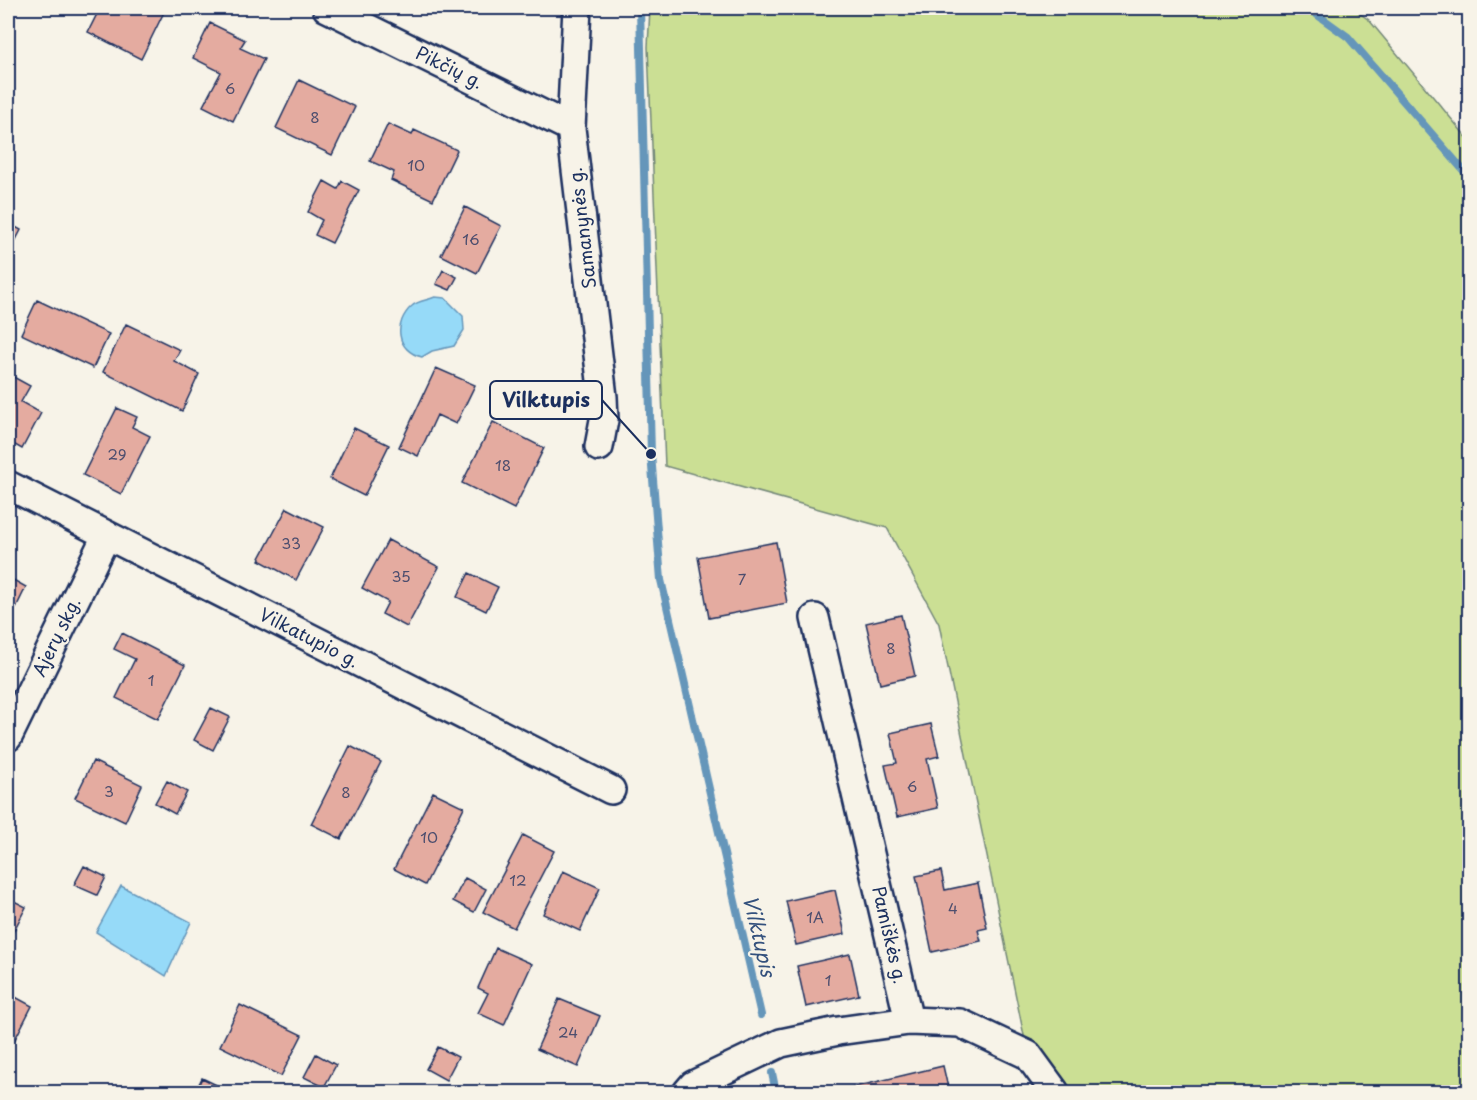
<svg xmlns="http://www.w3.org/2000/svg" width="1477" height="1100" font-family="'Playpen Sans',sans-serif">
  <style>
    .green { fill: #cbdf94; stroke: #738779; stroke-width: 1.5 }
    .water { fill: #96daf8; stroke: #6596ba; stroke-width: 1.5 }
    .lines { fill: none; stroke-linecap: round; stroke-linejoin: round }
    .stream { stroke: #6596ba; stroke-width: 8 }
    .building { fill: #e4aba0; stroke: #1b2f5e; stroke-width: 1.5 }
    .minor-casing { stroke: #1b2f5e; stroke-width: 32 }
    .minor { stroke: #f7f3e8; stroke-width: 27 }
    .labels { text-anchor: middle; stroke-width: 4.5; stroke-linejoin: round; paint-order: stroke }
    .number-label { font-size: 15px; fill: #4d4e6e }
    .street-label { font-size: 18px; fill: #1b2f5e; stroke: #f7f3e8 }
    .water-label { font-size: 20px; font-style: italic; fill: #34517d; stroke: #f7f3e8 }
    .leader { fill: none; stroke: #1b2f5e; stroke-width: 2 }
    .callout-dot { fill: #1b2f5e; stroke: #f7f3e8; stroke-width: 2 }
    .callout { fill: #f7f3e8; stroke: #1b2f5e; stroke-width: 2 }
    .callout-label { font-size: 20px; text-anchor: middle; font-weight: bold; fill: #1b2f5e }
  </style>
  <rect width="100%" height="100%" fill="#f7f3e8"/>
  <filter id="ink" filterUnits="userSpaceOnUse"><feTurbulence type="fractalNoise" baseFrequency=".0167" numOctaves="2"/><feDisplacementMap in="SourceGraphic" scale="12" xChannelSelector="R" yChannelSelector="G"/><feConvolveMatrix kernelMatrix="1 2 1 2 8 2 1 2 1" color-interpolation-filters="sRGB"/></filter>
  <g filter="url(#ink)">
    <path class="green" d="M650 8H1352L1369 20 1469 140V1092H1055L1028 1055 939 624 887 528 665 466 648 47Z"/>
    <path class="water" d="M435 297 445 298 463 316 464 330 454 346 432 351 422 357C396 351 393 323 412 306 417 301 428 300 435 297Z
      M121 886 191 922 166 976 96 932Z"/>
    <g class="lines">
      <path class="stream" d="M640 8 651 454 661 580 761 1015
        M1308 8 1348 37 1470 178
        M772 1073 776 1092"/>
    </g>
    <path class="building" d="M100 8H166L141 59 88 32Z
      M210 23 245 40 240 48 264 59 233 121 203 106 221 72 193 58Z
      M299 80 355 107 332 155 276 128Z
      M388 124 412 135 414 130 457 150 433 200 391 180 394 172 370 161Z
      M324 181 338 189 342 181 359 190 332 243 315 235 322 220 308 212Z
      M465 207 501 226 477 273 441 255Z
      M8 223 21 230 8 255Z
      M443 270 457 277 450 290 436 284Z
      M37 300 109 334 93 368 21 334Z
      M126 324 180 350 174 361 199 374 182 411 103 372Z
      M436 368 475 385 456 424 437 415 418 456 399 447Z
      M8 374 30 386 21 402 41 413 22 449 8 441Z
      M117 408 137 417 132 427 150 436 121 494 83 475Z
      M493 422 544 448 514 509 462 483Z
      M354 428 389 445 364 496 330 479Z
      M287 508 324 527 296 580 259 560Z
      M388 540 439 567 407 627 382 614 388 602 362 588Z
      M776 542 787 603 709 618 698 557Z
      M469 573 498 587 486 611 457 597Z
      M8 577 26 587 8 624Z
      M901 615 915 676 880 684 866 623Z
      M122 633 185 665 158 719 116 698 135 659 114 649Z
      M211 708 230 717 213 750 194 740Z
      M931 724 939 756 927 759 938 808 897 817 885 765 897 763 890 733Z
      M350 746 381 762 341 839 311 824Z
      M93 761 142 785 125 822 75 798Z
      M167 781 187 792 175 814 155 803Z
      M433 792 464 807 425 885 394 869Z
      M523 835 554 851 514 928 483 912Z
      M84 866 106 877 97 895 74 885Z
      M563 871 600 888 580 931 543 914Z
      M941 871 945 890 978 883 987 928 978 930 981 941 932 952 916 876Z
      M465 878 486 889 474 912 453 901Z
      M835 890 845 934 796 945 786 901Z
      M8 898 26 907 8 942Z
      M496 948 532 964 504 1025 478 1013 488 993 478 988Z
      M850 954 859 995 806 1007 797 966Z
      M8 993 32 1006 8 1053Z
      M559 999 600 1016 578 1067 537 1049Z
      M240 1005 302 1035 281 1076 220 1046Z
      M438 1047 458 1057 446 1080 426 1069Z
      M316 1054 336 1065 324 1087 304 1077Z
      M943 1066 949 1092H851L850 1088Z
      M202 1078 231 1092H195Z"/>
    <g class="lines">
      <defs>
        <path id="minor" d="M327 8 571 128
          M577 8 571 128 603 397 604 420 599 447
          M8 485 611 790
          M8 737 106 536
          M909 1021 960 1023 1028 1055 1055 1092
          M687 1092 693 1085 781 1043 838 1031 909 1021 815 618"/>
      </defs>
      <use href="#minor" class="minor-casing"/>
      <use href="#minor" class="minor"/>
    </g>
  </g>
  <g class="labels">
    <g class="number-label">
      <text x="230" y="94">6</text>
      <text x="315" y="123">8</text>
      <text x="416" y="171">10</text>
      <text x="471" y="245">16</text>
      <text x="117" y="460">29</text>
      <text x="503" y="471">18</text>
      <text x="291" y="549">33</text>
      <text x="401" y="582">35</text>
      <text x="742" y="585">7</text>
      <text x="891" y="654">8</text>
      <text x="151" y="686">1</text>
      <text x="912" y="792">6</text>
      <text x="109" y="797">3</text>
      <text x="346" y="798">8</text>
      <text x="429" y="843">10</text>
      <text x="518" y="886">12</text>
      <text x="953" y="914">4</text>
      <text x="815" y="923">1A</text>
      <text x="828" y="986">1</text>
      <text x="568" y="1038">24</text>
    </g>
    <g class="street-label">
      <text transform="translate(449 68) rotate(26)" y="6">Pikčių g.</text>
      <text transform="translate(583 228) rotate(-97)" y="6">Samanynės g.</text>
      <text transform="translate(57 637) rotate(-64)" y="6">Ajerų skg.</text>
      <text transform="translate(309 638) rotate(27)" y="6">Vilkatupio g.</text>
      <text transform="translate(889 935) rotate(77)" y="6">Pamiškės g.</text>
    </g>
    <g class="water-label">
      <text transform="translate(759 936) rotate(77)" y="7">Vilktupis</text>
    </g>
  </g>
  <path class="leader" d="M651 454L602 400"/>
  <circle class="callout-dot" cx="651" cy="454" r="6"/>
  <rect class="callout" x="490" y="381" width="112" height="38" rx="6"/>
  <g class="callout-label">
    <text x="546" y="407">Vilktupis</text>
  </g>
  <rect width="1477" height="1100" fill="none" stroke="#f7f3e8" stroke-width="30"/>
  <rect x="15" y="15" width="1447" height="1070" fill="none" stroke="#1b2f5e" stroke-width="2" filter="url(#ink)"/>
</svg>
